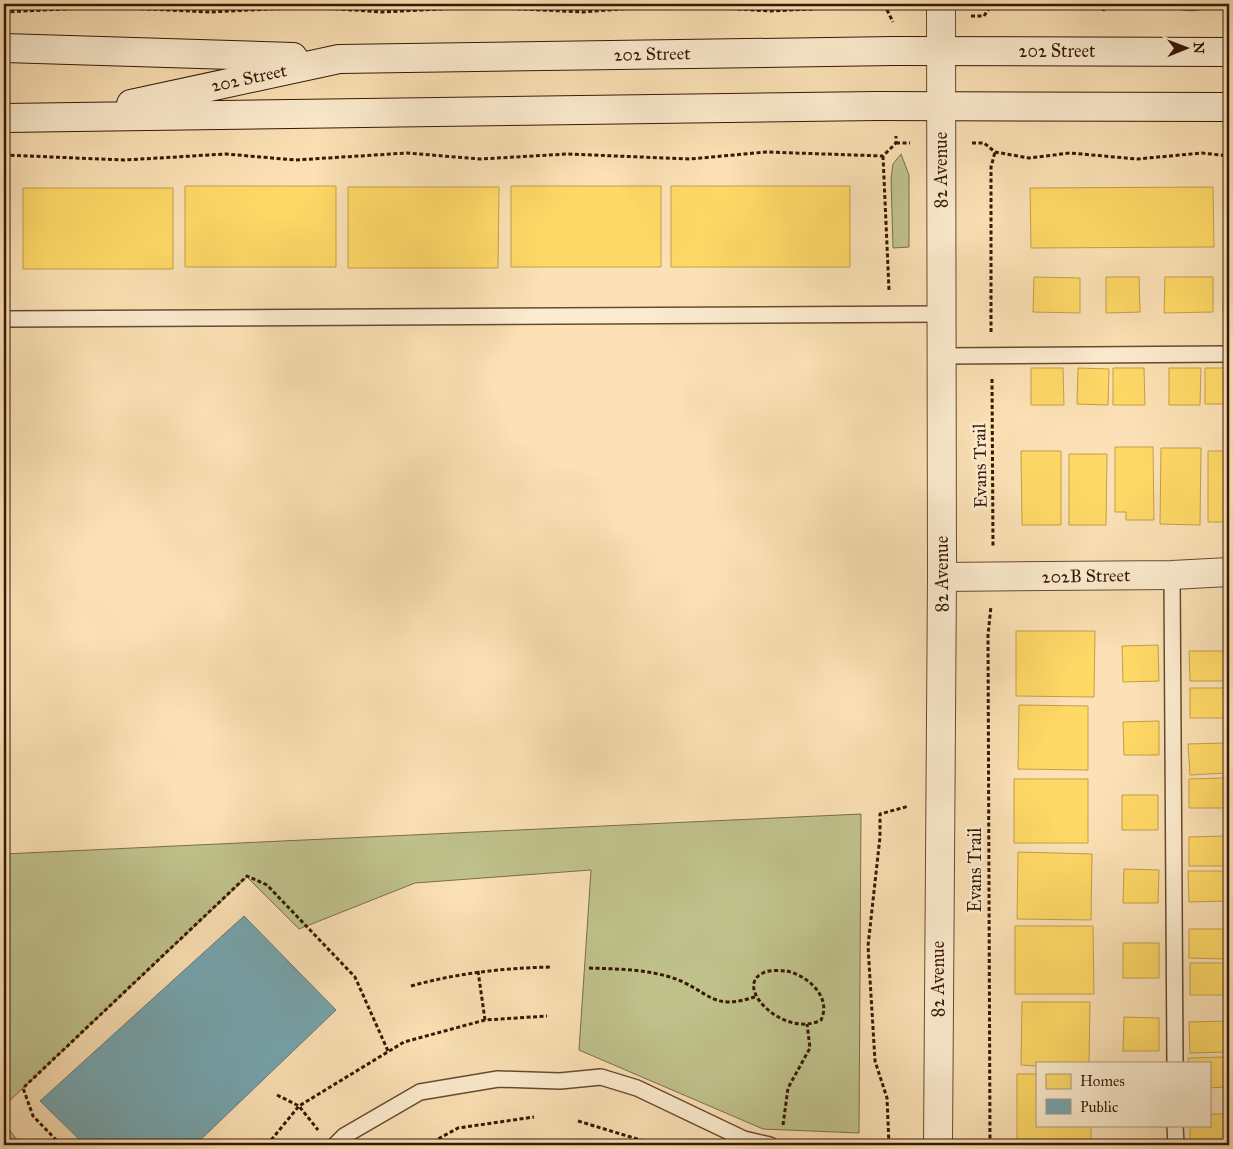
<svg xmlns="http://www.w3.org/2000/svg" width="1233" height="1149" font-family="'IM FELL Great Primer',serif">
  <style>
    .green { fill: #c0c28c; stroke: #7c6d48 }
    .homes { fill: #ffd966; stroke: #c39f49 }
    .public { fill: #76a5af; stroke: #637b7c }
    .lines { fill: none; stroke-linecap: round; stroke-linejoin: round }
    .service-casing { stroke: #684a30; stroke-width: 18 }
    .minor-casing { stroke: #684a30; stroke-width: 30 }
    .tertiary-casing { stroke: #684a30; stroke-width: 30 }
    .secondary-casing { stroke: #371804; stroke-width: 30 }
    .path { stroke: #371804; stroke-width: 3; stroke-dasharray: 4 2.5; stroke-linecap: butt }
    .service { stroke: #fceccf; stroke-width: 15 }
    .minor { stroke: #fceccf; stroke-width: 28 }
    .tertiary { stroke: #fceccf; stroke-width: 28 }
    .secondary { stroke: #fceccf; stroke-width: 28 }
    .labels { text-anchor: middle; stroke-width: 5; stroke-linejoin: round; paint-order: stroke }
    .street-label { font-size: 18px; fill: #371804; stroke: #fceccf }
  </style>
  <rect width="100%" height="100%" fill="#fbe1b5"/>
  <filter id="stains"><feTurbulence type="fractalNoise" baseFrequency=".004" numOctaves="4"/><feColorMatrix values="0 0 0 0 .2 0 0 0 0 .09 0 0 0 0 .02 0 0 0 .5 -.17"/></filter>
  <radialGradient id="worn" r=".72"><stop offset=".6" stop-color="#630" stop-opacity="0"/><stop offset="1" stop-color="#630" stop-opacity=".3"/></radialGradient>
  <path class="green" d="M1167 4H1213C1199 13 1182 13 1167 4Z
    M901 154 909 175V247L893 248 891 179 893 164Z
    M861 814 859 1133 763 1129 579 1050 591 870 415 883 299 929 247 877 4 1106V854Z
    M4 1123 21 1145H4Z"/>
  <path class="homes" d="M185 186H336V267H185Z
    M511 186H661V267H511Z
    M671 186H850V267H671Z
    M1225 186H1229V248H1225Z
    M348 187H499L498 268H348Z
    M1213 187 1214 247 1031 248 1030 188Z
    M23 188H173V269H23Z
    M1034 277 1080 278V313L1033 312Z
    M1106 277H1139L1140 312 1106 313Z
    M1165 277H1213V312L1164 313Z
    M1224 278H1229V311H1223Z
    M1031 368H1063L1064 405H1031Z
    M1078 368 1109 369 1108 405 1077 404Z
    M1113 368H1144L1145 405H1113Z
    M1169 368H1201L1200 405H1169Z
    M1205 368H1229V404H1205Z
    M1115 447H1153L1154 520H1126V512H1115Z
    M1161 448H1201L1200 525 1160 524Z
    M1021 451H1061V525H1022Z
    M1208 451H1229V522H1208Z
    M1069 454H1107L1106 525H1069Z
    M1016 631H1095L1094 697 1016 696Z
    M1158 645 1159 681 1123 682 1122 646Z
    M1189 651H1225V681H1190Z
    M1190 688H1225V718H1190Z
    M1019 705 1088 706V770L1018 769Z
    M1159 721V755H1124L1123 722Z
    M1225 743 1226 773 1190 775 1188 744Z
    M1224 778V808H1189V779Z
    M1014 779H1088V843H1014Z
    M1122 795H1158V830H1122Z
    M1225 836V866H1189V837Z
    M1018 852 1092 854 1091 920 1017 919Z
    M1124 869 1159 870 1158 903H1123Z
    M1188 871H1224L1225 901 1189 902Z
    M1015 926H1093L1094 994H1015Z
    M1189 929H1225V959L1189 958Z
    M1123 943H1159V978H1123Z
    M1190 963H1226V995H1190Z
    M1022 1002H1090L1089 1063H1037V1066L1021 1065Z
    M1124 1017 1159 1018V1051H1123Z
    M1225 1021 1226 1052 1190 1053 1189 1022Z
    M1224 1057 1225 1087 1209 1088V1063H1189L1188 1058Z
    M1017 1074H1037V1125H1091V1142H1017Z
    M1209 1114H1225V1144L1190 1145V1125H1209Z"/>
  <path class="public" d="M244 916 336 1010 195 1145H85L40 1101Z"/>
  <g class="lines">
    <defs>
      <path id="service" d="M4 319 940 314
        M941 356 1229 354
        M1172 575 1175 1063
        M1175 1125 1176 1145
        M335 1145 344 1136 420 1092 498 1079 560 1081 601 1077 637 1088 744 1139 770 1145"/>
      <path id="minor" d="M942 577 1172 575 1229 572"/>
      <path id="tertiary" d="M938 1145 942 577 941 4"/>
      <path id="secondary" d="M4 48 293 57
        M131 104 339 59 894 51 1229 52
        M4 118 877 106 1229 107"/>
    </defs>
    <use href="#service" class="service-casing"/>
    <use href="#minor" class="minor-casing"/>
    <use href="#tertiary" class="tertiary-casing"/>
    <use href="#secondary" class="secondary-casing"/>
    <path class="path" d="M884 4 893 22
      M1103 11 1105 4
      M4 12 105 7 210 12 310 7 382 12 480 7 583 12 674 5 770 11 832 8 858 4
      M971 16H984
      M984 16 988 10V4
      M896 143H910
      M972 143H984L995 152 1029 158 1070 153 1137 159 1202 153 1229 156
      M4 155 124 160 226 154 295 160 407 153 480 159 567 154 690 159 766 152 883 156 896 143V136
      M883 156 889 290
      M991 332V167L995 152
      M992 379 993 547
      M589 968C616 969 643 969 670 977 709 989 710 1013 757 996
      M478 971 485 1020
      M787 971C808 976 832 997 821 1020 785 1039 732 987 763 973 770 969 780 971 787 971Z
      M411 986C458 973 503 968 552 967
      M277 1095 299 1106 318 1130
      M578 1121 657 1145
      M783 1125 788 1088 810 1048 807 1024
      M61 1145 33 1116 23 1088 247 876 267 885 355 977 388 1051
      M267 1145 299 1106 404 1042 485 1020 547 1016
      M427 1145 458 1128 534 1117
      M889 1145 887 1098 875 1061 868 946 880 837V814L909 806
      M990 1145 988 635 991 606"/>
    <use href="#service" class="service"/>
    <use href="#minor" class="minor"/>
    <use href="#tertiary" class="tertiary"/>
    <use href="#secondary" class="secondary"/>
  </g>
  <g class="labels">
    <g class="street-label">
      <text x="1057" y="57">202 Street</text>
      <text transform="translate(652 54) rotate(-1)" y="6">202 Street</text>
      <text transform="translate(249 78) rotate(-12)" y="6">202 Street</text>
      <text transform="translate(941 170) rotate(-90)" y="6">82 Avenue</text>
      <text transform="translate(980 466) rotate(-91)" y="6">Evans Trail</text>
      <text transform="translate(942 574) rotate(-90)" y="6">82 Avenue</text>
      <text transform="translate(1086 576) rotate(-1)" y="6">202B Street</text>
      <text transform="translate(975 870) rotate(-90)" y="6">Evans Trail</text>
      <text transform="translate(938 979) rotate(-90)" y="6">82 Avenue</text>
    </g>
  </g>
  <rect width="1233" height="1149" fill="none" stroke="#fbe1b5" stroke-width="20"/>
  <rect x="5" y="5" width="1223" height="1139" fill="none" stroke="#371804" stroke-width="2.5"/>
  <rect x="10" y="10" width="1213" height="1129" fill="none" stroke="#371804"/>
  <rect x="1036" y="1062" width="175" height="65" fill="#fceccf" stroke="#ad977e"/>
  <rect x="1046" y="1074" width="25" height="15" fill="#ffd966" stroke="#ad977e"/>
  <text x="1080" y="1086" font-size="15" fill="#371804">Homes</text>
  <rect x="1046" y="1099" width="25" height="15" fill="#76a5af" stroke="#ad977e"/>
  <text x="1080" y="1112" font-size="15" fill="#371804">Public</text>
  <g transform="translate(1186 48) rotate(89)" stroke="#fceccf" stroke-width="4" paint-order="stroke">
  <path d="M0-4L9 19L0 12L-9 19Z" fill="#371804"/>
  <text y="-8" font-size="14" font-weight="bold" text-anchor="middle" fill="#371804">N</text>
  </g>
  <rect width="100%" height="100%" filter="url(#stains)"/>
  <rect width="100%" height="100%" fill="url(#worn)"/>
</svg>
